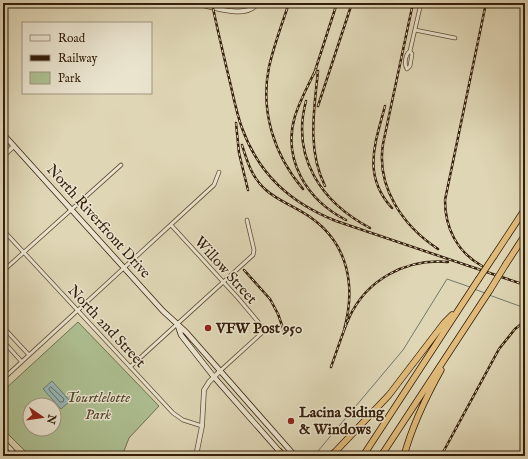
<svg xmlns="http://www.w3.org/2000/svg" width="528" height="459" font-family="'IM FELL English',serif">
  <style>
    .green { fill: #adbf91; stroke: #716f4e; fill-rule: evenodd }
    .water { fill: #96b7b6; stroke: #6f7a71 }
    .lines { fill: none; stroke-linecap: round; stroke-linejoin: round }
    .shore { stroke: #666b60; stroke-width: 1 }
    .stream { stroke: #6f7a71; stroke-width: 1 }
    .minor-casing { stroke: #604d35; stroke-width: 4.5 }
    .tertiary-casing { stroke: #604d35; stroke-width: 5.5 }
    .secondary-casing { stroke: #351f0a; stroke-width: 6 }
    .motorway-casing { stroke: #351f0a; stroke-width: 7 }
    .minor { stroke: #eae4cf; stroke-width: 3 }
    .tertiary { stroke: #eae4cf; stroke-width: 4 }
    .secondary { stroke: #eae4cf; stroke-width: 4.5 }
    .motorway { stroke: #e0bb7a; stroke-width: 5.5 }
    .rail-casing { stroke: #351f0a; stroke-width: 2.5 }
    .rail { stroke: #eae4cf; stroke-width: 1; stroke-dasharray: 3; stroke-linecap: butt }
    .motorway-bridge-casing { stroke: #351f0a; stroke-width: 7; stroke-linecap: butt }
    .motorway-bridge { stroke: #e0bb7a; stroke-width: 5.5 }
    .poi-dot { fill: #8f2418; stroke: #eae4cf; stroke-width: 1.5 }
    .labels { text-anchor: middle; stroke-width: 3; stroke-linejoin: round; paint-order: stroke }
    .street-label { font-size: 15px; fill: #351f0a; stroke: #eae4cf }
    .poi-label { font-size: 15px; font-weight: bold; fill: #351f0a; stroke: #eae4cf; text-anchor: start }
    .park-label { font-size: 15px; font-style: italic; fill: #53472c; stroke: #eae4cf }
  </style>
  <rect width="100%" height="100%" fill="#dfd6b5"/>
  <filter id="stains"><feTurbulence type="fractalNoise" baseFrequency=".005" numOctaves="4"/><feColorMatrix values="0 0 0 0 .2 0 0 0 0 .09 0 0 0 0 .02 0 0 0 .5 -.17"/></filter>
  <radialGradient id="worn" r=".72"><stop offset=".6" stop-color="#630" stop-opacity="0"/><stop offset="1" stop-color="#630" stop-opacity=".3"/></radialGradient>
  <path class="green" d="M78 322 159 406 129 438 122 456H30L3 429V391ZM30 405H54V429H30Z"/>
  <path class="water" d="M52 381 70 401 61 409 43 389Z"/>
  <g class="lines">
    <path class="shore" d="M51 387 64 399 63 402H60L50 391 49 389Z"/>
    <path class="stream" d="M474 289 485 293
      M489 295 525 308
      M318 451 403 350 447 279 470 287"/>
    <defs>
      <path id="minor" d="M3 5V3
        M415 30 455 38
        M410 51 421 3
        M410 51 412 54 410 66 407 69C404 64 405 55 410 51Z
        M171 225 238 298 265 330 220 371
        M3 230 173 413 183 420 202 426
        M3 271 121 165
        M3 327 29 355
        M3 341 21 361
        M130 367 253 255 254 250 247 220
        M3 379 214 185 219 172"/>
      <path id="tertiary" d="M195 3C211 7 248 20 257 3
        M3 156 14 146
        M3 441 17 456
        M196 456 202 426 204 390 209 382 220 371"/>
      <path id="secondary" d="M3 134 163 311 186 332 295 456
        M178 326 181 335 214 377 280 452 286 456"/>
      <path id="motorway" d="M494 256 525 209
        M506 264 525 235
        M280 452 282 456
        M330 456 336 451 389 395 444 323 452 315
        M363 456 478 280
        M381 456 490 290
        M404 456C412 426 426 397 441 370"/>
    </defs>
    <use href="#minor" class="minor-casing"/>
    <use href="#tertiary" class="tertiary-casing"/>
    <use href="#secondary" class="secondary-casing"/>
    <use href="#motorway" class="motorway-casing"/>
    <use href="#minor" class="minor"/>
    <use href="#tertiary" class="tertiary"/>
    <use href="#secondary" class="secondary"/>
    <use href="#motorway" class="motorway"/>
    <defs>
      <path id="rail" d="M212 3C217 28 223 53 229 78 233 94 236 112 242 128 259 175 291 203 336 221L525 285
        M289 3C282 24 274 45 269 67 260 111 274 155 303 189
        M413 3 383 144C376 187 403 226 438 249
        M316 69C309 84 300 100 295 116 282 160 307 200 346 220
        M318 71C314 110 307 150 325 186
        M314 74 337 3
        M306 101C291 157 321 202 370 228
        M318 106 352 3
        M385 106C375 144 362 175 392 208
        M236 123 239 153 248 190
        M242 145C247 161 252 178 266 190 278 201 296 207 310 217 349 244 356 287 344 330
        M482 266C457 252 445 228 445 200L486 3
        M244 270 270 299 278 314 285 334
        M331 367C337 351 342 334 349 318 366 280 406 258 448 262
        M441 456 499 349 515 329 525 321"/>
    </defs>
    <use href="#rail" class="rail-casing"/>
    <use href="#rail" class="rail"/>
    <defs>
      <path id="motorway-bridge" d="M478 280 494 256
        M490 290 506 264"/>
    </defs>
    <use href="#motorway-bridge" class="motorway-bridge-casing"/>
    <use href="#motorway-bridge" class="motorway-bridge"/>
  </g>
  <g class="poi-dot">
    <circle cx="208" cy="328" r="4"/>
    <circle cx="291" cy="421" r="4"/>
  </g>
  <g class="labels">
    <g class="street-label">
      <text transform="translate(99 221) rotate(48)" y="5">North Riverfront Drive</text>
      <text transform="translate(226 270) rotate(48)" y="5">Willow Street</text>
      <text transform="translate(107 326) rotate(47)" y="5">North 2nd Street</text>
    </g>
    <g class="poi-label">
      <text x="216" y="333">VFW Post 950</text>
      <text x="299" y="417">Lacina Siding<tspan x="299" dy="17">&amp; Windows</tspan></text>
    </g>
    <g class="park-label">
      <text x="98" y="402">Tourtlelotte<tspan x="98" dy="17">Park</tspan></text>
    </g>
  </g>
  <rect width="528" height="459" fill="none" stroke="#dfd6b5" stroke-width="16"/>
  <rect x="4" y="4" width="520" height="451" fill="none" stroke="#351f0a" stroke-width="2"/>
  <rect x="8" y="8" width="512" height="443" fill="none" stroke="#351f0a"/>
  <rect x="22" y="22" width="130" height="72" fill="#eae4cf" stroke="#a29580"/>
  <rect x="30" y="35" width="20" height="6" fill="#eae4cf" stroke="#a29580"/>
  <text x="58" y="42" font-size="12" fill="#351f0a">Road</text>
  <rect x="30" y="55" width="20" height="6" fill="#351f0a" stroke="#a29580"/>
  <text x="58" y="62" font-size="12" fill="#351f0a">Railway</text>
  <rect x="30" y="72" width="20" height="12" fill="#adbf91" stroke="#a29580"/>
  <text x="58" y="82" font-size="12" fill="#351f0a">Park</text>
  <g transform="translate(42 417) rotate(103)"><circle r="19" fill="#eae4cf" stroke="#a29580"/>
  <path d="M0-3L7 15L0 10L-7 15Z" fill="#8f2418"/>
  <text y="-6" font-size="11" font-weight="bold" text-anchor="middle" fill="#351f0a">N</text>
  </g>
  <rect width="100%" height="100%" filter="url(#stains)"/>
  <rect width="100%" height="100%" fill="url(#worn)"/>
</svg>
